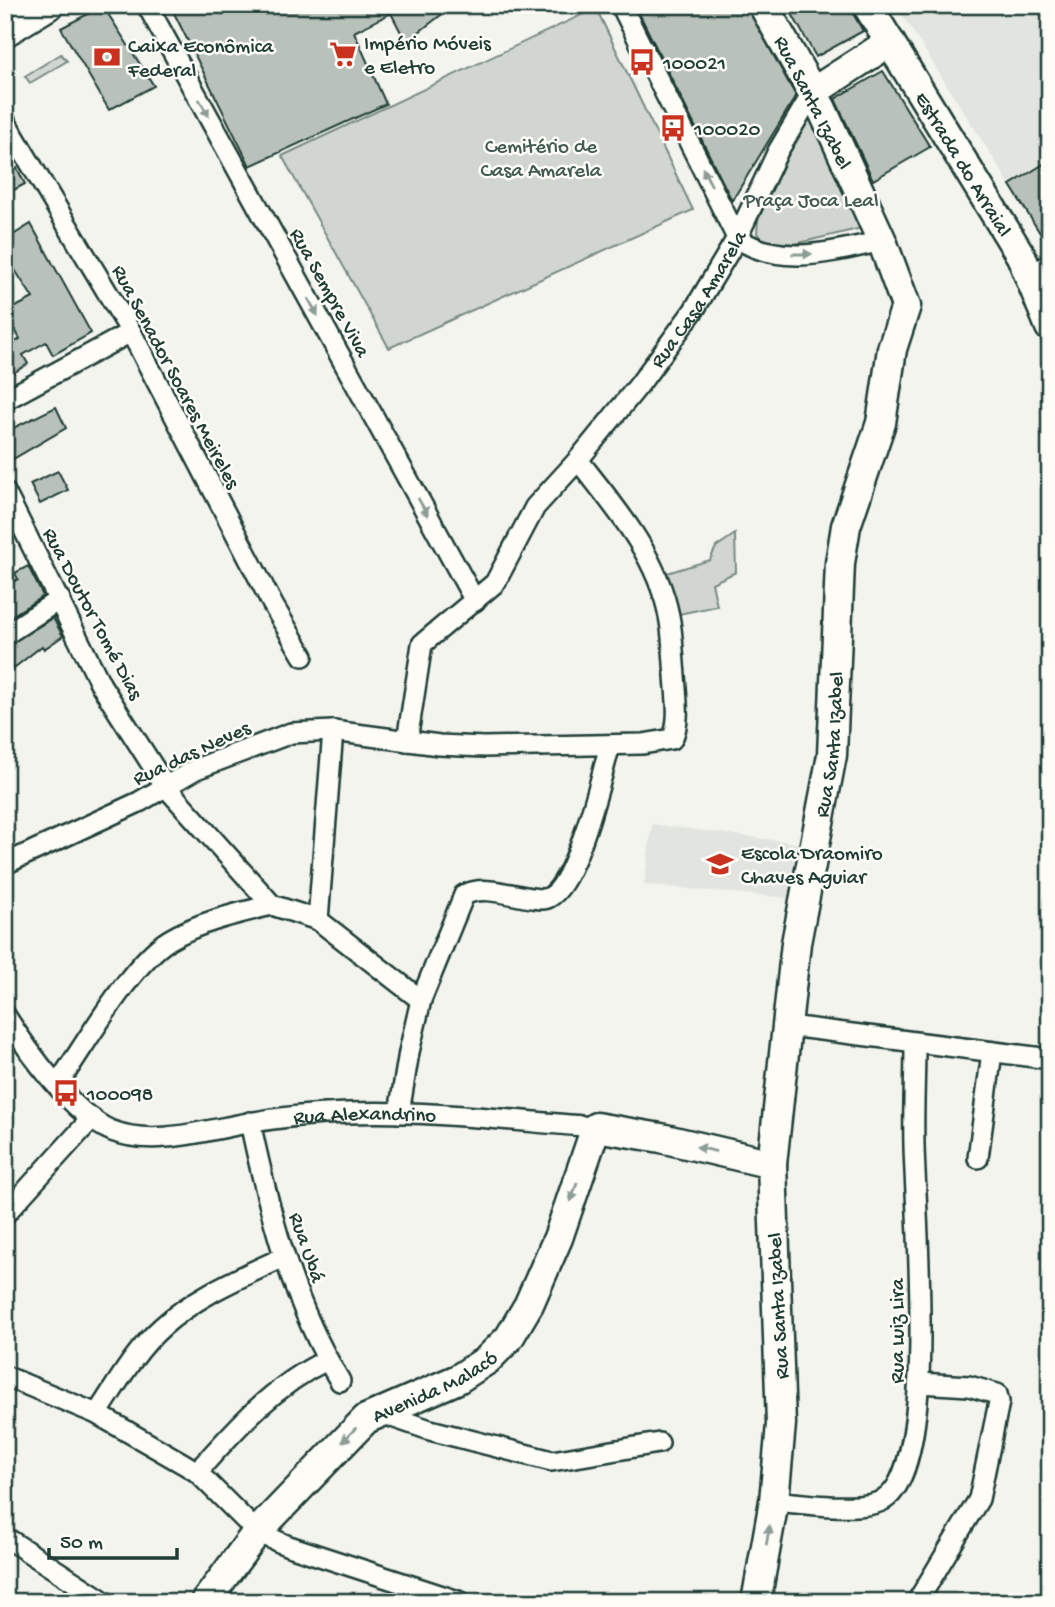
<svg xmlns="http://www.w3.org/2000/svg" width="1055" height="1607" font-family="'Gochi Hand',sans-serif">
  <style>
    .built { fill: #e2e5df }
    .green { fill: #d1d6d1; stroke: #788a82; stroke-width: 2 }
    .building { fill: #b9c1bb; stroke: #1f3d34; stroke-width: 2 }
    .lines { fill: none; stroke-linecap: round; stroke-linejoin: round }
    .street-casing { stroke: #1f3d34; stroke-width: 24 }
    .secondary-casing { stroke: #1f3d34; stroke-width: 33 }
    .street { stroke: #fdfcf7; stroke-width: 19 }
    .secondary { stroke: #fdfcf7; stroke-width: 28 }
    .oneway { fill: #8e9c96 }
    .labels { text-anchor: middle; stroke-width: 5; stroke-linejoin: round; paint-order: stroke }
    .poi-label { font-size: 21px; fill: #1f3d34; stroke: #fdfcf7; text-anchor: start }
    .street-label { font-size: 21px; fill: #1f3d34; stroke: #fdfcf7 }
    .park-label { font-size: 21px; fill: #435c53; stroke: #fdfcf7 }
  </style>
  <rect width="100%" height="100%" fill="#f4f4ef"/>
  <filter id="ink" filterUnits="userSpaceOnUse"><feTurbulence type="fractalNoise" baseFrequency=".0143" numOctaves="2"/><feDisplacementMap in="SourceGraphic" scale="14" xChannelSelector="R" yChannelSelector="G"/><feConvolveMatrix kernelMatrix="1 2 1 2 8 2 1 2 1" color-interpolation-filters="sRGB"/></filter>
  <g filter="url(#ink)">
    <path class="built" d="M896 5H1050V160L1010 185Z
      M652 824 797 843 788 898 644 885Z"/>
    <path class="green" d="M596 8 693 210 389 348 282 156Z
      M61 54 67 61 30 83 25 76Z
      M810 116 862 228 782 247 762 241 757 233 758 220 805 119Z
      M735 534 736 572 712 583 717 606 674 615 667 573 710 560 716 547Z"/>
    <path class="building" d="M170 5H454L406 42 391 13 354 32 386 104 250 166Z
      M635 5H746L796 96 732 201Z
      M787 5H848L863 31 816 57Z
      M103 6 154 86 109 110 61 28Z
      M883 71 930 147 873 180 835 99Z
      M1050 160V249L1010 185Z
      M17 168 25 184 10 192 5 174Z
      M31 224 91 333 53 355 46 342 23 355 28 364 5 378V348L20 339 6 312 33 298 15 270 5 276V240Z
      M56 407 66 428 13 459 5 443V432Z
      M58 471 68 490 40 504 30 484Z
      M28 566 43 596 5 620V586L18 579 15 573Z
      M53 618 63 636 44 649 42 646 5 675V647Z"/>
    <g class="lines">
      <defs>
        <g id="street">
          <path d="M147 5 475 601"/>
          <path d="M621 5 737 238C781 268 835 251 882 241"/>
          <path d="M5 121 131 332 273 605 303 656"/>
          <path d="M1030 276 1050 264"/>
          <path d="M5 400 131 332"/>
          <path d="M5 492 101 685 166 787 272 905 318 920 421 1000"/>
          <path d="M5 635 60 599"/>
          <path id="s1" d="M407 741 422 644 495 583 535 507 578 460 639 385 694 310 737 238 778 151 813 92"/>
          <path d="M5 864 139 802 196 769 291 733 333 731 439 745 484 747 643 744 672 739C681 722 676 694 675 675 673 656 673 635 669 616 657 555 615 507 578 460"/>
          <path d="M318 920 333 731"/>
          <path id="s2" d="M5 1015C27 1050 73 1115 112 1131 154 1147 206 1130 248 1123 280 1117 315 1114 348 1113 430 1110 514 1121 596 1127"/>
          <path d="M789 1026 1050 1059"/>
          <path d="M57 1085C85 1046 130 964 169 940 199 922 238 913 272 905"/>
          <path d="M399 1113 409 1052 421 1000 464 895C487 883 518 899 543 899 574 898 602 773 610 745"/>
          <path d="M250 1122C269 1211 292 1302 340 1381"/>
          <path d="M978 1158 992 1052"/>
          <path d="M5 1214 92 1118"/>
          <path d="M5 1376 97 1414 184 1464 197 1472 257 1532 286 1545 461 1602"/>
          <path d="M377 1412 430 1430 552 1461 659 1443"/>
          <path d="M97 1414C117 1384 135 1351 162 1327 197 1295 242 1277 284 1257"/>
          <path d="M197 1472C235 1429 274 1385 327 1360"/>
          <path d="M774 1501C800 1503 864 1513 885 1499 939 1463 915 1210 914 1145 913 1111 915 1078 915 1044"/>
          <path d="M5 1537 105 1602"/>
          <path d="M917 1602 979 1499 999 1402 997 1394 969 1386 920 1383"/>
        </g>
        <g id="secondary">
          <path id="s3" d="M867 5 1021 256 1050 327"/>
          <path d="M5 32 49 5"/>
          <path d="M813 92 890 42"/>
          <path id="s4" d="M205 1602 257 1532 366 1419 458 1379 487 1360 509 1338 529 1304 558 1238 596 1127 661 1138 772 1164"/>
          <path id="s5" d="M756 1602 774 1501 781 1424 772 1164 796 943 832 755 840 563 846 526 881 423 892 349 906 306 882 241 822 109 763 5"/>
        </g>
      </defs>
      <use href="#street" class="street-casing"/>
      <use href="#secondary" class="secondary-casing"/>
      <use href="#street" class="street"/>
      <use href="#secondary" class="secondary"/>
    </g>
    <defs><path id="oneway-solid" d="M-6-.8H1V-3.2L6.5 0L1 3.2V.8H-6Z" transform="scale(1.75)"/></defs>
    <g class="oneway">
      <use href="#oneway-solid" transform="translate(204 108) rotate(61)"/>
      <use href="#oneway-solid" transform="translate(707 177) rotate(-117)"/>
      <use href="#oneway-solid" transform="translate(802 254)"/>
      <use href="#oneway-solid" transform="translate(313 307) rotate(61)"/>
      <use href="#oneway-solid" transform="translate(423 507) rotate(61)"/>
      <use href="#oneway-solid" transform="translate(706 1149) rotate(-166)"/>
      <use href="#oneway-solid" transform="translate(574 1192) rotate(109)"/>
      <use href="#oneway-solid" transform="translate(349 1435) rotate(134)"/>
      <use href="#oneway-solid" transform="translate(768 1535) rotate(-80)"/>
    </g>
  </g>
  <defs>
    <symbol id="supermarket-bare" viewBox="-9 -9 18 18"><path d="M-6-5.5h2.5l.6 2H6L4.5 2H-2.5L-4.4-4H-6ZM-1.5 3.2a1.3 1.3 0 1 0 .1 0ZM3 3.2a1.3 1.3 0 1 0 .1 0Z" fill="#c8321e" stroke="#fdfcf7" stroke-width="2.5" paint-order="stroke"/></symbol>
    <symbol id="bank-bare" viewBox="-9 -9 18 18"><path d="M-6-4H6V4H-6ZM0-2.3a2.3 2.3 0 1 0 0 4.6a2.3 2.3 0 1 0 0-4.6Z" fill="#c8321e" stroke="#fdfcf7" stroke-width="2.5" paint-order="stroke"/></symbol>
    <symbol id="bus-bare" viewBox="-9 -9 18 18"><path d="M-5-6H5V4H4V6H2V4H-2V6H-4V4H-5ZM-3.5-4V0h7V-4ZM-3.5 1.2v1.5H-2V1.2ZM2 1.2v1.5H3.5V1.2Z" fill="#c8321e" stroke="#fdfcf7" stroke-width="2.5" paint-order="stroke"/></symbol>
    <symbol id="school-bare" viewBox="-9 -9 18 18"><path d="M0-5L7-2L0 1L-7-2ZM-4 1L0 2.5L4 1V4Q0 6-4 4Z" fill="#c8321e" stroke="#fdfcf7" stroke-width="2.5" paint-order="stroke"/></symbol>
  </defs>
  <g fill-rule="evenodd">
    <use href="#supermarket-bare" x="324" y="35" width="38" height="38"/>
    <use href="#bank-bare" x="88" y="38" width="38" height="38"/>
    <use href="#bus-bare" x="623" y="43" width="38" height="38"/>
    <use href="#bus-bare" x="654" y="109" width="38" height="38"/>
    <use href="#school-bare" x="701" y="845" width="38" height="38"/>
    <use href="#bus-bare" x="47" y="1074" width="38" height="38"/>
  </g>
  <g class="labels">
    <g class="poi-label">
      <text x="364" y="49">Império Móveis<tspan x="364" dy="24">e Eletro</tspan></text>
      <text x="128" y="52">Caixa Econômica<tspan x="128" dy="24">Federal</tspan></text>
      <text x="663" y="69">100021</text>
      <text x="694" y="135">100020</text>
      <text x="741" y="859">Escola Draomiro<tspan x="741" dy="24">Chaves Aguiar</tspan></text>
      <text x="87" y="1100">100098</text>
    </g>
    <g class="street-label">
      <text transform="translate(814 102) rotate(63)" y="7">Rua Santa Izabel</text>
      <text dy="7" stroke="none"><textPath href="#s3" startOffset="186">Estrada do Arraial</textPath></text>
      <text transform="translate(331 292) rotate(61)" y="7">Rua Sempre Viva</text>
      <text dy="7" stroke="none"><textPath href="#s1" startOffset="544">Rua Casa Amarela</textPath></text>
      <text transform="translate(177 376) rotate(62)" y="7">Rua Senador Soares Meireles</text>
      <text transform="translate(94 613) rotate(62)" y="7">Rua Doutor Tomé Dias</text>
      <text dy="7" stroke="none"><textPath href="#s5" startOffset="864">Rua Santa Izabel</textPath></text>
      <text transform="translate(191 752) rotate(-25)" y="7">Rua das Neves</text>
      <text dy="7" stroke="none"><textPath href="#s2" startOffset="415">Rua Alexandrino</textPath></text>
      <text transform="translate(308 1247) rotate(71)" y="7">Rua Ubá</text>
      <text transform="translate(777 1306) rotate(-93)" y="7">Rua Santa Izabel</text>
      <text transform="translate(896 1331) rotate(-90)" y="7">Rua Luiz Lira</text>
      <text dy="7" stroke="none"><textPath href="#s4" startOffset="320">Avenida Malacó</textPath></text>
    </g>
    <g class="park-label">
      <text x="541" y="152">Cemitério de<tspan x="541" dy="24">Casa Amarela</tspan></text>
      <text x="811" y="206">Praça Joca Leal</text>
    </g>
  </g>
  <rect width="1055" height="1607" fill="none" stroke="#fdfcf7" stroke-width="28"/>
  <rect x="14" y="14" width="1027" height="1579" fill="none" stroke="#1f3d34" stroke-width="2.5" filter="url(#ink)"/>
  <path d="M49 1548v10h128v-10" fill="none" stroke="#1f3d34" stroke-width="3.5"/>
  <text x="60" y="1548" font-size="21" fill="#1f3d34" stroke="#fdfcf7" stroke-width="5" paint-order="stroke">50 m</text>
</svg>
